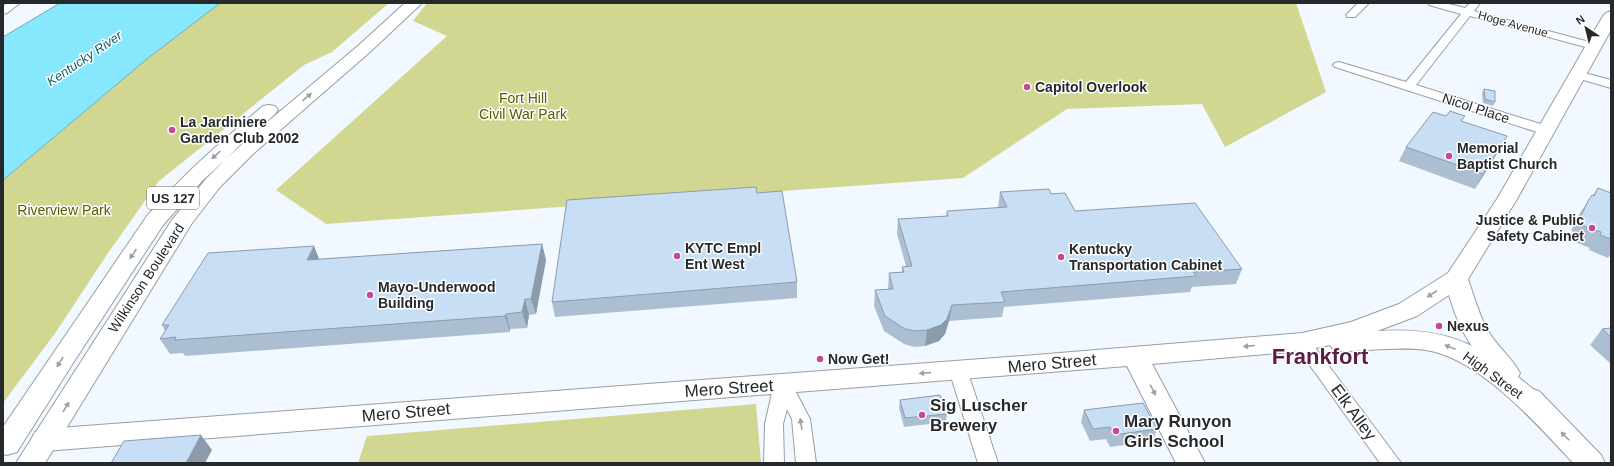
<svg xmlns="http://www.w3.org/2000/svg" width="1614" height="466" font-family="Helvetica,sans-serif">
  <style>
    .green { fill: #d1d790 }
    .water { fill: #87e8fd; stroke: #6aafbe }
    .lines { fill: none; stroke-linecap: round; stroke-linejoin: round }
    .street-casing { stroke: #969ea5; stroke-width: 2 }
    .secondary-casing { stroke: #969ea5; stroke-width: 2 }
    .highway-casing { stroke: #969ea5; stroke-width: 2 }
    .street { fill: #fff; fill-rule: evenodd }
    .secondary { fill: #fff; fill-rule: evenodd }
    .highway { fill: #fff; fill-rule: evenodd }
    .wall { fill: #acbfd2 }
    .shaded-wall { fill: #8c9bab }
    .building { fill: #c8def4; stroke: #8c9bab }
    .oneway { fill: #9d9fa0 }
    .poi-dot { fill: #c54998; stroke: #fff; stroke-width: 1.5 }
    .labels { text-anchor: middle; stroke-width: 3; stroke-linejoin: round; paint-order: stroke }
    .far-street-label { font-size: 12px; fill: #26292c; stroke: #fff }
    .far-water-label { font-size: 13px; font-style: italic; fill: #095e6d; stroke: #fff }
    .shield { fill: #fff; stroke: #67696b; stroke-width: 1 }
    .shield-label { font-size: 13px; font-weight: bold; fill: #26292c }
    .poi-label { font-size: 14px; font-weight: bold; fill: #26292c; stroke: #fff; text-anchor: start }
    .park-label { font-size: 14px; fill: #575a00; stroke: #fff }
    .street-label { font-size: 14px; fill: #26292c; stroke: #fff }
    .near-street-label { font-size: 17px; fill: #26292c; stroke: #fff }
    .near-poi-label { font-size: 17px; font-weight: bold; fill: #26292c; stroke: #fff; text-anchor: start }
    .town-label { font-size: 22px; font-weight: bold; fill: #5b1f45; stroke: #fff }
  </style>
  <rect width="100%" height="100%" fill="#f2f8ff"/>
  <path class="green" d="M220 3H389L332 52 304 65 159 181 106 256 56 332 3 403V180L147 59Z
    M427 3H1296L1326 92 1225 147 1202 104 1067 109 963 178 326 224 276 190 447 36 413 21Z
    M756 404 761 463H358L367 436Z"/>
  <path class="water" d="M60 3H220L147 59 3 180V37Z"/>
  <g class="lines">
    <defs>
      <path id="street" d="M8 3H20L7 13 3 14V6Z
        M1358 3H1369L1355 17H1347L1346 15Z
        M1428 3H1445L1465 8 1470 3H1480L1474 11 1597 44 1599 46 1597 48 1593 49 1470 16 1416 85 1550 127 1551 130 1550 133H1540L1335 67 1333 65 1335 63 1339 62 1406 82 1461 14 1429 5Z
        M1577 71 1611 80V88L1573 77 1571 75 1573 73Z
        M1302 336 1308 338 1401 463H1380L1296 346 1293 342 1296 338Z
        M958 363 964 365 967 370 998 463H978L949 370 952 365Z
        M783 377 789 379 810 419 816 463H796L792 419 787 409 783 424 784 463H764L765 424 774 384 777 379Z"/>
      <path id="secondary" d="M1611 11V30L1517 199 1468 279C1474 296 1479 315 1488 331 1497 346 1512 358 1520 373L1518 377 1533 389 1539 391 1601 455 1605 463H1573C1538 425 1479 358 1426 350 1398 346 1369 351 1341 351L1332 348 1330 345 1302 351 1152 364 1205 463H1176L1127 366 45 451 35 448 31 440 35 432 45 429 1023 356 1302 333 1351 322 1399 304 1448 273 1497 199 1603 16 1606 13ZM1449 295C1454 312 1461 331 1472 346 1442 331 1409 329 1377 331L1417 316Z"/>
      <path id="highway" d="M405 3H422L371 51 254 153 220 187 192 223 45 463H16L172 220 206 179 240 145 359 45Z
        M269 105 275 106 278 110 275 114 202 181 163 225 73 363 17 452 7 455 3 454V427L147 216C182 175 222 141 263 106Z"/>
    </defs>
    <use href="#street" class="street-casing"/>
    <use href="#secondary" class="secondary-casing"/>
    <use href="#highway" class="highway-casing"/>
    <use href="#street" class="street"/>
    <use href="#secondary" class="secondary"/>
    <use href="#highway" class="highway"/>
  </g>
  <path class="wall" d="M1484 89 1495 102 1493 106 1483 103 1482 93Z
    M1462 121 1499 150 1475 189 1399 161 1406 147Z
    M1598 188 1611 193V255H1610L1608 258 1589 250 1590 248 1570 240 1574 232 1571 231 1578 216 1592 195H1593Z
    M1000 192 1051 194 1075 211 1242 269 1236 284 1192 287 1190 292 1004 307 1002 317 949 321 945 334 939 341 925 346 914 347 904 344 884 331 874 306 875 290 888 289 889 273 902 272V267L906 266 897 234 898 219 946 216 947 211 998 208Z
    M542 244 546 260 536 314 529 315 527 328 510 329V332L185 356 183 353 170 354 160 339 165 331 162 325 314 246 319 259Z
    M797 282V298L555 317 552 302Z
    M1611 328V364L1590 345 1602 329Z
    M900 400 947 414 946 422 904 427 899 408Z
    M1084 410 1157 429 1153 441 1110 447 1106 439 1090 441 1081 422Z"/>
  <path class="shaded-wall" d="M1507 136 1499 150 1475 189 1483 174Z
    M542 244 546 260 536 314 531 299Z
    M314 246 320 262 307 260Z
    M525 299 529 315 527 328 522 312Z
    M952 305 949 321 945 334 939 341 925 346 927 330Z
    M506 314 510 329V332L505 316Z
    M201 435 212 450 205 463H186Z"/>
  <path class="building" d="M1484 89 1495 91V102L1485 99Z
    M1450 111 1465 116 1461 121 1507 136 1483 174 1406 147 1433 112 1446 116Z
    M756 187 757 193 782 191 797 282 552 302 567 200Z
    M1598 188 1611 193V239L1600 235 1601 232 1581 225 1584 217 1581 216 1588 201 1592 195 1594 196Z
    M1049 189 1051 194 1065 193 1075 211 1195 203 1242 269 1193 272 1196 276 1001 292 1005 302 952 305 947 319 941 325 927 330 915 331 905 329 885 316 875 290 893 289 889 273 904 272 902 267 912 266 898 219 948 216 947 211 1007 207 1000 192Z
    M542 244 531 299H525L522 312 506 314 505 316 175 340 176 337 160 339 169 325H162L208 253 314 246 307 260Z
    M1611 328V337L1602 329Z
    M940 395 947 414 905 418 900 400Z
    M1143 403 1157 429 1114 435 1110 427 1093 429 1084 410Z
    M201 435 186 463H111L124 441Z"/>
  <defs><path id="oneway-solid" d="M-6-.8H1V-3.2L6.5 0L1 3.2V.8H-6Z"/></defs>
  <g class="oneway">
    <use href="#oneway-solid" transform="translate(307 97) rotate(-40)"/>
    <use href="#oneway-solid" transform="translate(216 155) rotate(138)"/>
    <use href="#oneway-solid" transform="translate(133 254) rotate(124)"/>
    <use href="#oneway-solid" transform="translate(1432 294) rotate(147)"/>
    <use href="#oneway-solid" transform="translate(1249 346) rotate(175)"/>
    <use href="#oneway-solid" transform="translate(1450 347) rotate(-159)"/>
    <use href="#oneway-solid" transform="translate(60 362) rotate(122)"/>
    <use href="#oneway-solid" transform="translate(925 373) rotate(176)"/>
    <use href="#oneway-solid" transform="translate(1153 390) rotate(62)"/>
    <use href="#oneway-solid" transform="translate(66 407) rotate(-59)"/>
    <use href="#oneway-solid" transform="translate(801 424) rotate(-99)"/>
    <use href="#oneway-solid" transform="translate(1565 436) rotate(-135)"/>
  </g>
  <g class="poi-dot">
    <circle cx="1027" cy="87" r="4"/>
    <circle cx="172" cy="130" r="4"/>
    <circle cx="1449" cy="156" r="4"/>
    <circle cx="1592" cy="228" r="4"/>
    <circle cx="677" cy="256" r="4"/>
    <circle cx="1061" cy="257" r="4"/>
    <circle cx="370" cy="295" r="4"/>
    <circle cx="1439" cy="326" r="4"/>
    <circle cx="820" cy="359" r="4"/>
    <circle cx="922" cy="415" r="4"/>
    <circle cx="1116" cy="431" r="4"/>
  </g>
  <g class="labels">
    <g class="far-street-label">
      <text transform="translate(1513 24) rotate(15)" y="4">Hoge Avenue</text>
    </g>
    <g class="far-water-label">
      <text transform="translate(84 58) rotate(-34)" y="5">Kentucky River</text>
    </g>
    <rect class="shield" x="147" y="187" width="52" height="22" rx="3"/>
    <g class="shield-label">
      <text x="173" y="203">US 127</text>
    </g>
    <g class="poi-label">
      <text x="1035" y="92">Capitol Overlook</text>
      <text x="180" y="127">La Jardiniere<tspan x="180" dy="16">Garden Club 2002</tspan></text>
      <text x="1457" y="153">Memorial<tspan x="1457" dy="16">Baptist Church</tspan></text>
      <text x="1584" y="225" text-anchor="end">Justice &amp; Public<tspan x="1584" dy="16">Safety Cabinet</tspan></text>
      <text x="685" y="253">KYTC Empl<tspan x="685" dy="16">Ent West</tspan></text>
      <text x="1069" y="254">Kentucky<tspan x="1069" dy="16">Transportation Cabinet</tspan></text>
      <text x="378" y="292">Mayo-Underwood<tspan x="378" dy="16">Building</tspan></text>
      <text x="1447" y="331">Nexus</text>
      <text x="828" y="364">Now Get!</text>
    </g>
    <g class="park-label">
      <text x="523" y="103">Fort Hill<tspan x="523" dy="16">Civil War Park</tspan></text>
      <text x="64" y="215">Riverview Park</text>
    </g>
    <g class="street-label">
      <text transform="translate(1476 108) rotate(18)" y="5">Nicol Place</text>
      <text transform="translate(146 278) rotate(-57)" y="5">Wilkinson Boulevard</text>
      <text transform="translate(1493 375) rotate(36)" y="5">High Street</text>
    </g>
    <g class="near-street-label">
      <text transform="translate(1052 363) rotate(-5)" y="6">Mero Street</text>
      <text transform="translate(729 388) rotate(-4)" y="6">Mero Street</text>
      <text transform="translate(406 412) rotate(-5)" y="6">Mero Street</text>
      <text transform="translate(1354 412) rotate(54)" y="6">Elk Alley</text>
    </g>
    <g class="near-poi-label">
      <text x="930" y="411">Sig Luscher<tspan x="930" dy="20">Brewery</tspan></text>
      <text x="1124" y="427">Mary Runyon<tspan x="1124" dy="20">Girls School</tspan></text>
    </g>
    <g class="town-label">
      <text x="1320" y="364">Frankfort</text>
    </g>
  </g>
  <rect width="1614" height="466" fill="none" stroke="#26292c" stroke-width="8"/>
  <g transform="translate(1586 28) rotate(325)" stroke="#ffffff" stroke-width="3" paint-order="stroke">
  <path d="M0-3L7 15L0 10L-7 15Z" fill="#26292c"/>
  <text y="-6" font-size="11" font-weight="bold" text-anchor="middle" fill="#26292c">N</text>
  </g>
</svg>
